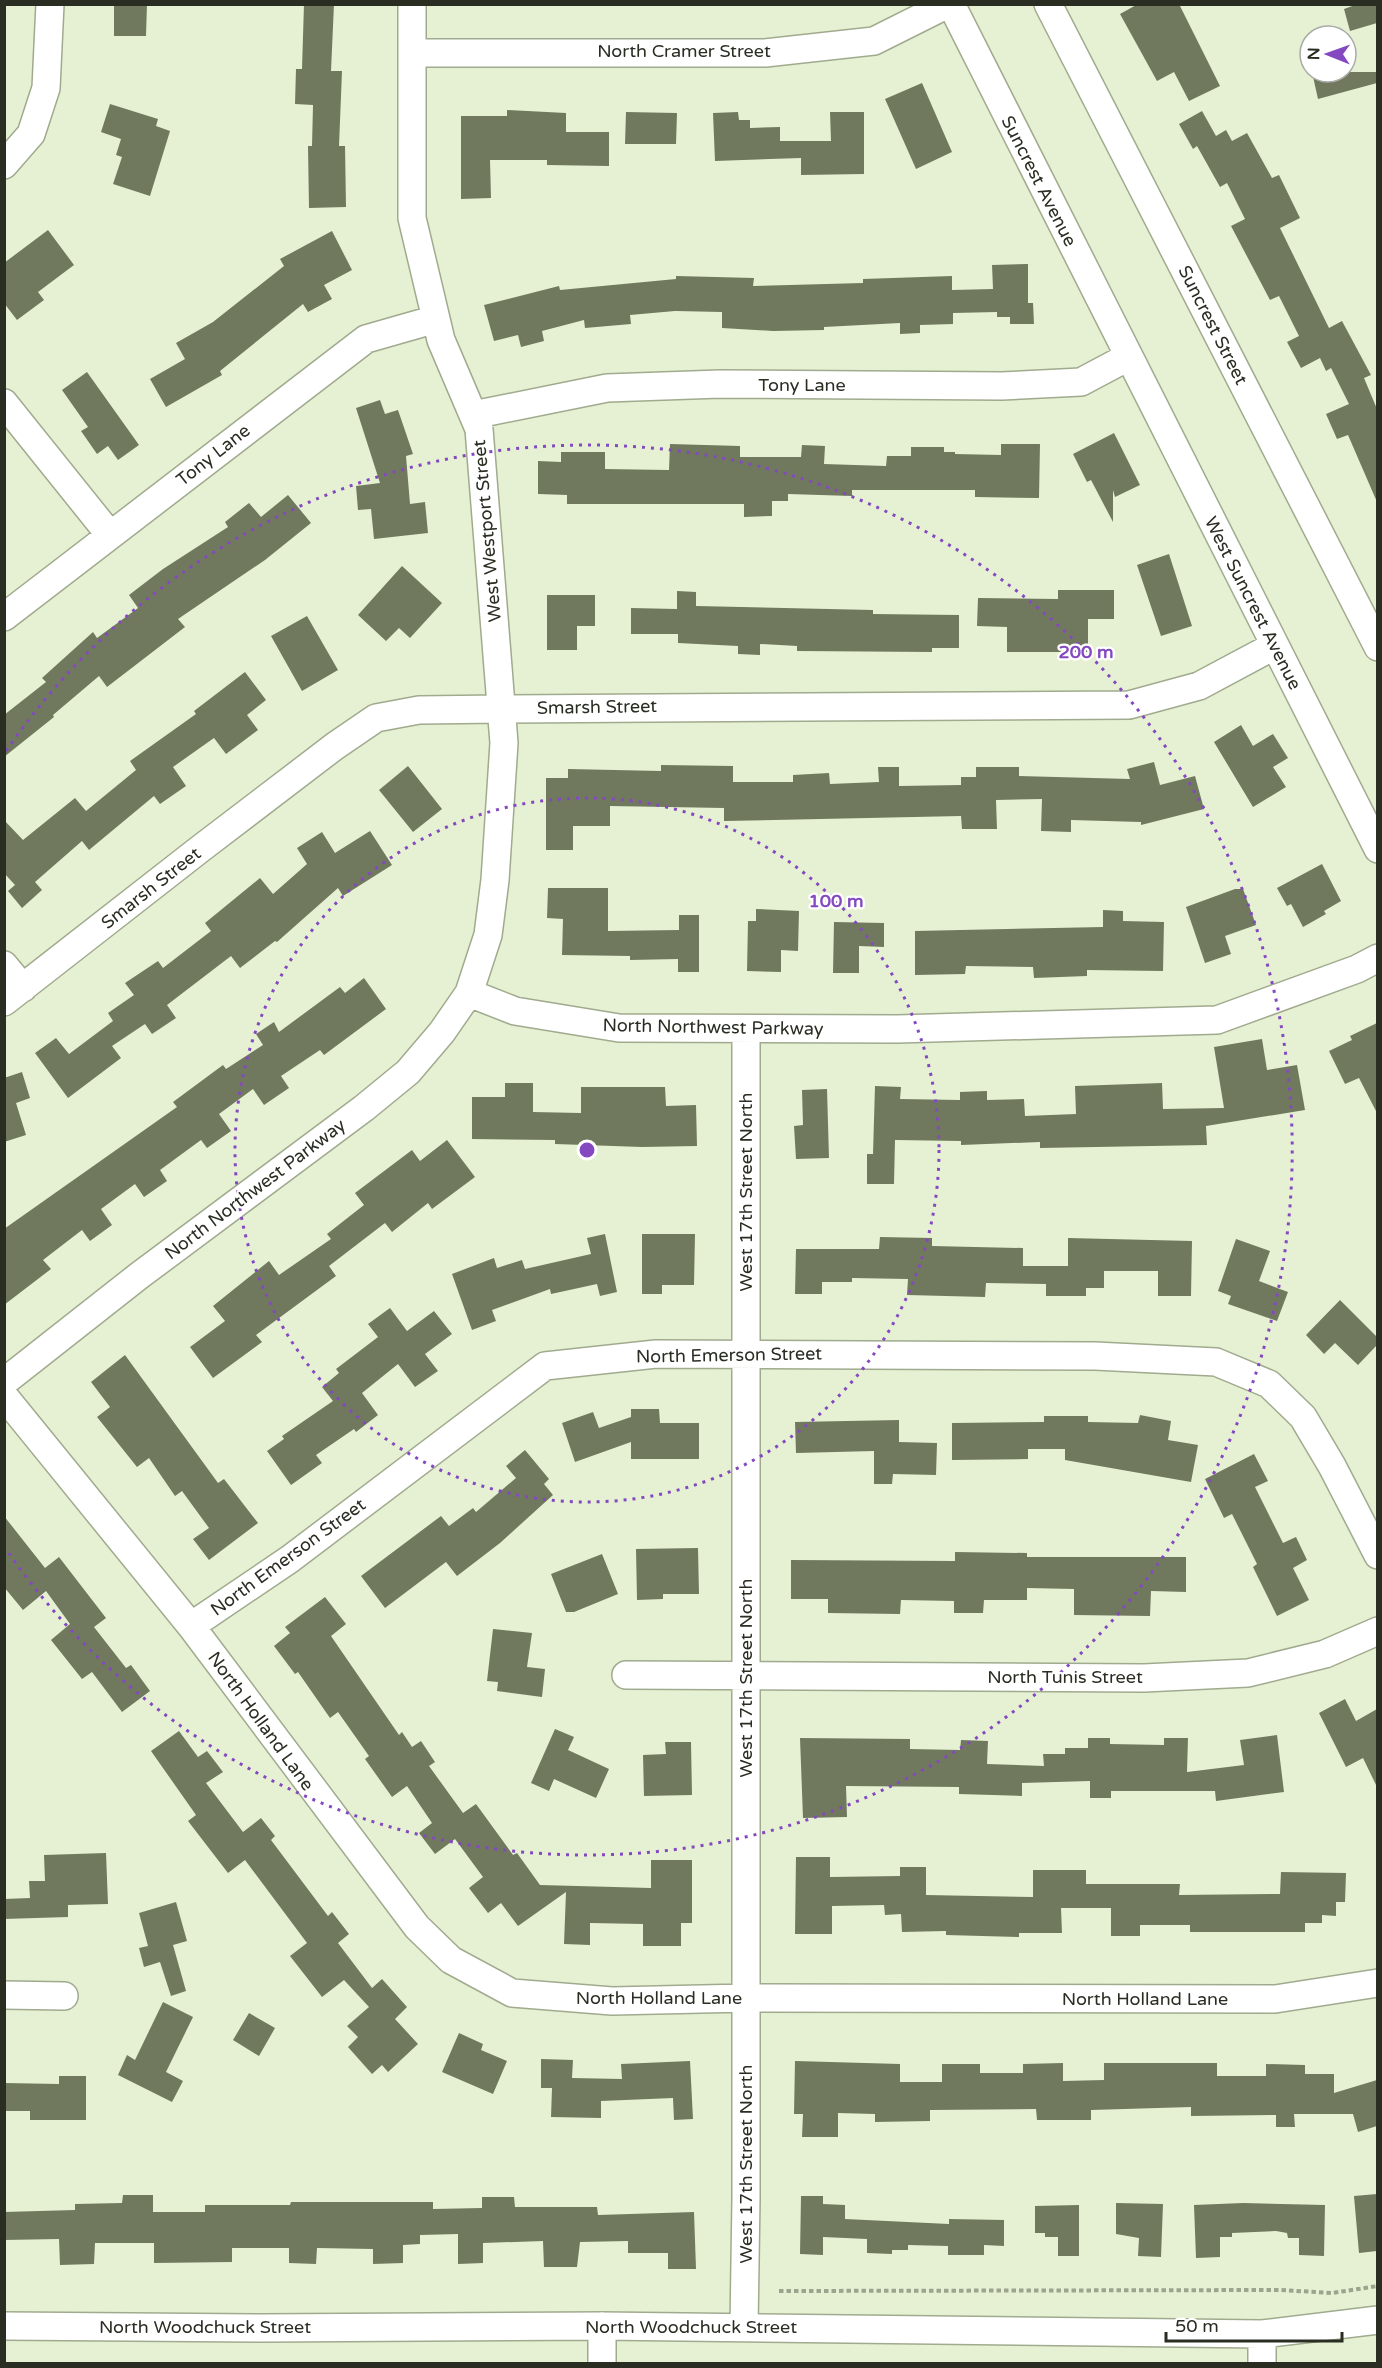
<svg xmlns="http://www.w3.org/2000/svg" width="1382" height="2368" font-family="'Varela Round',sans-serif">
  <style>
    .building { fill: #70795e }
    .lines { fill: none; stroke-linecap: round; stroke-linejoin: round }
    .minor-casing { stroke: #a0aa8e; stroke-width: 30 }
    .path { stroke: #9ca48d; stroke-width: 4; stroke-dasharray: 4.5 3; stroke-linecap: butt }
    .minor { stroke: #fff; stroke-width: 27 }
    .ring { fill: none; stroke: #8449c0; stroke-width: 3; stroke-dasharray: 3 6 }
    .labels { text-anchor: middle; stroke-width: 4.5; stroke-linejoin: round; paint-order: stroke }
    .street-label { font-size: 18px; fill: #292d22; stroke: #fff }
    .centre { fill: #8449c0; stroke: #fff; stroke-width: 3 }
    .ring-label { font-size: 18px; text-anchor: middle; font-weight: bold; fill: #8449c0; stroke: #fff; stroke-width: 4.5; stroke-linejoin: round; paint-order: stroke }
  </style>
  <rect width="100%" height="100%" fill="#e6f1d3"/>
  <path class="building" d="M114 4H147L146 36H114Z
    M304 4H334L331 71H342L339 146H345L346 207 309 208 308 146H312L313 105 295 104 296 69H302Z
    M1138 4H1179L1220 86 1189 101 1174 72 1157 81 1120 14Z
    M1358 4H1377V23L1350 31 1344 9Z
    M1312 72H1377V83L1318 99Z
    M922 83 952 152 916 169 885 99Z
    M110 104 158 119 156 126 170 131 150 196 113 184 122 157 116 155 121 139 101 132Z
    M507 110 566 113V132H609V166L547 165V160H490L491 198 461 199V116H507Z
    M1202 111 1216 136 1226 130 1232 141 1247 133 1272 178 1279 175 1300 218 1280 228 1329 328 1342 321 1371 375 1364 378 1377 409V502L1348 435 1337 439 1326 414 1349 404 1331 368 1326 371 1320 358 1301 368 1287 342 1299 336 1279 296 1270 300 1231 226 1245 219 1227 183 1220 187 1197 146 1193 149 1179 124Z
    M626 112 677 113 676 144H625Z
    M738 112 739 120H750V128L780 127V141H831L830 112H864V174L801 175V158L715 161 713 113Z
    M48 230 74 265 38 292 44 300 17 320 4 303V263Z
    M332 231 352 270 324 285 332 299 308 312 303 304 220 371 222 375 166 407 150 379 185 359 176 343 213 322 284 266 280 259Z
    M1028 264V303H1033L1034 324H1010V317H997V312L953 313V324L920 325V333L900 334V323L824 327V330L773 331 722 328V312L675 311 630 315 631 324 585 328 584 320 542 331 544 341 521 347 518 335 494 341 484 305 559 286 560 290 676 279V276L754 278 753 286 863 283V279L952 276V290L993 289 992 265Z
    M87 372 139 445 118 460 108 446 97 454 81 431 88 427 62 390Z
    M380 400 385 414 398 410 413 454 406 456 410 504 425 502 428 533 374 539 371 509 358 510 356 486 380 483 356 408Z
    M1114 433 1140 485 1115 497 1113 490V522L1091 480 1087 482 1073 454Z
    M670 444 740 446V457H801L802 445 825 446 824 464 886 466 887 456H911V447H944V452H955V454L1001 455V444H1040L1039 498 975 497V490H852V496L788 494V501H772V516L744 517V504H567V495L538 494V461L561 462V452H605V469L669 470Z
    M288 495 311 523 265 560 178 619 185 627 107 687 99 676 53 715 54 717 4 757V715L46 682 42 678 93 632 97 638 138 608 129 595 163 569 228 527 225 522 249 503 261 517Z
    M1169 554 1192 626 1161 636 1137 565Z
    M402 566 442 603 410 638 399 628 386 641 358 615Z
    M1058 590H1114V619H1088V652H1007V627L977 626 978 598 1058 599Z
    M677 591 696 592V606L873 610V614L959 615V648H932V652L797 651V646L760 644V655L738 654V646L678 643V634H631V608L677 609Z
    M547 595H595V626H577V650H547Z
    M307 616 338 670 302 691 271 636Z
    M245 672 266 700 247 715 258 730 226 754 214 738 173 767 186 786 160 804 154 796 89 850 82 841 35 882 42 890 22 908 8 891 15 885 4 873V820L23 840 75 798 86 811 136 770 130 761 196 714 194 711Z
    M1241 725 1253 746 1273 734 1288 758 1273 767 1286 787 1253 807 1214 742Z
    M1154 762 1160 785 1195 776 1204 809 1141 825V822L1071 820V832L1041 831 1042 799 996 800 997 829H962L961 816 724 821V808L610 806V826H573V850H546V778H568V769L661 771V765L733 766V782H793V775L829 773 830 784 879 782 878 767H899V786L961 785V777H976V767H1019V776L1130 779 1127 769Z
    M408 766 442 809 413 832 379 790Z
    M370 831 392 865 343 896 338 888 277 942 275 941 240 968 231 956 167 1005 176 1018 152 1034 145 1024 112 1046 121 1058 68 1098 35 1053 56 1038 69 1054 113 1021 108 1013 134 995 125 983 158 961 163 968 211 931 205 923 260 878 273 894 307 864 297 848 322 832 335 853Z
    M1322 864 1341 901 1324 911 1326 914 1303 927 1291 904 1287 906 1277 888Z
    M548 888H608V931L679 930V915H699V972H678V959L630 960V956L562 955 563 919 547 918Z
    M1235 889H1243L1256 925 1225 936 1231 954 1205 963 1186 907Z
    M756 909 799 911 798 951 781 950V972L747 971 748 921H756Z
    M1103 910 1123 911V921L1164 922 1163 971 1087 970V976L1034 978 1033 967 966 966 965 974 915 975V931L1103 927Z
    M834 922 884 923V947L859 946V973H833Z
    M364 978 386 1009 324 1055 320 1050 281 1076 289 1088 264 1105 253 1089 219 1114 231 1131 207 1148 201 1140 160 1170 167 1181 144 1197 135 1184 101 1209 112 1225 90 1241 82 1230 43 1260 51 1269 4 1305V1229L177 1107 173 1102 223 1065 226 1069 263 1045 256 1034 274 1022 279 1032 340 987 345 993Z
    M1377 1023V1113L1359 1078 1345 1084 1329 1051 1352 1040 1350 1036Z
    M1262 1039 1267 1070 1297 1065 1305 1110 1206 1126 1207 1145 1040 1148V1142L961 1145V1141L895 1140 894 1184H867V1154H873L875 1086 901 1087 900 1099 960 1100V1092L987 1091V1100L1024 1099 1025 1116 1076 1114 1075 1086 1162 1083 1163 1109 1224 1108 1214 1047Z
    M22 1072 30 1098 16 1103 26 1135 4 1142V1078Z
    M505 1083H533V1112L581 1113V1087H665L666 1106 696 1105 697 1146 642 1147 555 1144V1140L472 1139V1097H505Z
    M827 1089 829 1158 796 1159 794 1126 803 1125 802 1090Z
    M447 1140 475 1177 432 1209 428 1203 392 1232 385 1223 329 1266 336 1276 256 1335 262 1342 213 1378 190 1347 225 1321 213 1306 269 1261 279 1275 331 1239 327 1234 364 1205 355 1193 412 1150 420 1161Z
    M605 1234 617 1292 600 1296 597 1284 551 1294 550 1289 492 1310 496 1321 472 1330 452 1274 494 1258 497 1268 522 1260 525 1269 591 1254 587 1238Z
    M642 1234H695L694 1285H662V1294H642Z
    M880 1237 932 1238V1246L1023 1248V1266H1068V1238L1192 1241 1191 1296H1158V1271H1104V1288H1086V1296H1046V1284L986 1283 985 1297 907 1295 908 1279 852 1278V1282H822V1294H795L796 1249H879Z
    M1236 1239 1270 1251 1259 1281 1288 1292 1277 1321 1228 1304 1231 1296 1218 1291Z
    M1340 1300 1377 1337V1345L1358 1365 1335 1343 1324 1354 1306 1335Z
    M390 1308 407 1331 434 1311 452 1334 425 1354 438 1371 415 1387 398 1364 362 1393 378 1415 356 1432 354 1429 316 1455 322 1463 291 1485 267 1451 284 1439 282 1436 333 1401 322 1387 339 1373 336 1369 378 1337 368 1324Z
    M125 1355 218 1483 224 1479 258 1523 209 1560 193 1539 209 1528 182 1491 175 1496 149 1458 137 1467 97 1417 110 1407 91 1382Z
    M631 1409H659L660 1423H699V1459H631V1442L575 1462 562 1423 593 1412 599 1428 631 1417Z
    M1140 1415 1171 1421 1168 1440 1198 1445 1191 1482 1065 1460V1449H1028V1459L952 1460V1423L1044 1422V1416H1088V1422L1138 1423Z
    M899 1420V1442L937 1443 936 1475 893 1474 892 1484H874V1451L796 1453 795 1422Z
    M525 1450 549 1479 544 1484 553 1495 500 1543 457 1576 446 1562 385 1608 361 1576 441 1516 449 1526 473 1508 476 1512 516 1478 506 1466Z
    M1254 1454 1268 1481 1255 1487 1283 1543 1296 1537 1307 1560 1293 1568 1309 1600 1277 1616 1253 1567 1257 1564 1232 1514 1224 1518 1205 1479Z
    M4 1516 45 1568 59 1557 106 1618 94 1627 126 1668 131 1665 150 1691 122 1712 92 1672 82 1679 51 1640 70 1624 46 1591 23 1610 4 1587Z
    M698 1548 699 1594H663V1599L637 1600 636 1549Z
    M955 1552 1027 1553V1557H1186V1592L1151 1591 1150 1616 1074 1615V1589L1027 1588V1600H984L983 1613H954V1601L901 1600 900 1614 828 1613V1599H791V1560L955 1561Z
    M602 1554 618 1594 574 1612H566L551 1574Z
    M325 1597 346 1624 331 1636 399 1735 402 1732 412 1747 421 1741 435 1762 429 1766 463 1813 476 1804 513 1855 517 1853 540 1885 651 1888V1860H692V1923H681V1946H643V1924L590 1923V1945L564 1944 566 1892 518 1926 501 1903 488 1913 469 1888 483 1877 455 1839 435 1854 419 1833 432 1823 407 1786 392 1797 365 1759 369 1756 338 1712 330 1718 298 1672 295 1674 274 1646 290 1633 285 1627Z
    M493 1629 532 1633 527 1667 545 1669 542 1697 497 1691 498 1682 487 1681Z
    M1345 1699 1356 1721 1377 1709V1787L1363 1758 1346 1767 1319 1713Z
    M555 1729 574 1737 568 1750 609 1769 596 1798 554 1779 549 1791 531 1783Z
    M179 1731 198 1757 207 1751 223 1772 206 1783 243 1832 261 1818 275 1836 271 1840 328 1916 332 1912 349 1934 338 1943 372 1988 382 1979 407 2007 395 2019 418 2044 388 2072 382 2065 372 2074 348 2047 358 2037 347 2026 369 2007 344 1980 322 1997 290 1956 307 1943 245 1860 228 1873 188 1821 196 1815 151 1751Z
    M1277 1735 1284 1792 1216 1801 1215 1791H1111V1798H1090V1781L1022 1783V1796L959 1794V1787L846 1786 847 1817 803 1818 800 1738 910 1739V1749L960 1750 961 1740 988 1741 987 1764 1044 1766 1043 1754H1065V1748H1088V1738H1110V1744L1164 1745V1738H1188L1187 1772 1244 1765 1240 1740Z
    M665 1742H691L692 1795 644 1796 643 1755 666 1754Z
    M106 1853 108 1904 68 1905V1917L4 1919V1899L30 1898 29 1881H45L44 1855Z
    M796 1857H830V1877L900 1876V1867H926V1895L1033 1897V1870H1086V1884H1180L1179 1895 1280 1894 1281 1872 1346 1873 1345 1902H1336V1916L1322 1915V1923H1305V1932H1190V1925H1140V1936H1111V1908H1061L1062 1933H1019V1937L946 1935V1931L902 1932 901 1914 885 1915 884 1905 832 1906V1934H795Z
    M176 1902 187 1941 173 1945 186 1991 171 1996 160 1962 144 1967 139 1948 148 1946 139 1913Z
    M163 2002 193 2017 166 2072 183 2081 172 2102 118 2075 127 2055 135 2060Z
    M249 2013 275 2028 259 2056 233 2040Z
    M459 2033 483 2044 481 2050 507 2061 493 2094 442 2072Z
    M541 2059 573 2060 572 2078 622 2079 621 2064 690 2061 693 2119 674 2120 673 2098 601 2101V2118L551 2117 552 2088H541Z
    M795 2061 900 2064V2082H942V2064H980V2073H1023V2064L1063 2063V2081L1104 2080V2063H1217V2076H1266V2064L1305 2065V2074H1334V2093L1377 2080V2126L1358 2132 1353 2114H1294L1295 2127H1276V2115L1191 2116V2107L1091 2110V2120H1037L1036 2109 930 2110V2121L875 2122V2114L838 2113V2137H802L803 2114H794Z
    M59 2076H86V2120H30V2111H4V2083L59 2084Z
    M1377 2194V2251L1359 2253 1354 2196Z
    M123 2195H153V2212H205V2205H290L291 2202H433V2209L482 2208V2197H514L515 2207H597L598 2215 694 2212 696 2269H668V2253H628V2241L580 2242 577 2267H544L543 2241 483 2243V2263L458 2264V2234L420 2235V2244L403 2245V2263L373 2264V2249L317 2248 316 2264 289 2263V2248H232V2262L154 2263V2243H95L94 2264 60 2265 59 2239 4 2240V2212L75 2210V2204L122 2203Z
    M801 2196H823V2204L845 2205V2219L949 2224V2219L1004 2220V2246L984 2245V2255H948V2246L908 2245V2250H892V2254L867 2253V2239L823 2237V2255L800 2254Z
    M1116 2203 1163 2204 1161 2257 1138 2256 1139 2238 1116 2234Z
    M1243 2203 1325 2205 1324 2256 1299 2255V2238H1288L1287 2233 1276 2231 1232 2233V2237H1220V2257L1196 2258 1194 2205Z
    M1079 2205V2256H1058V2237H1045V2233H1035V2206Z"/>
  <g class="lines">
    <defs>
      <path id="minor" d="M951 4 1378 849
        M1048 4 1378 647
        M412 53H765L874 41 948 4
        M4 165 31 134 46 88 50 4
        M4 403 110 535
        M473 415 607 388 720 384 1002 386 1081 382 1128 357
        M4 617 366 339 436 319
        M4 965 23 988
        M469 993 515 1011 619 1028 897 1029 1217 1020 1357 969 1378 958
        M4 1002 200 849 335 746 376 718 419 710 501 709 1129 705 1199 686 1274 646
        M4 1382 140 1275 364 1108 408 1072 442 1032 469 993 488 935 495 880 504 743 479 429 441 340 412 218V4
        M4 1396 191 1626 417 1927 451 1960 512 1993 612 2001 746 1998 1275 1999 1378 1983
        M191 1626 290 1559 545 1366 656 1354 1095 1356 1216 1362 1269 1384 1303 1417 1332 1466 1378 1555
        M626 1675 1144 1678 1248 1673 1325 1654 1378 1631
        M4 1995 64 1996
        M4 2326 263 2328 602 2326 1262 2334 1378 2320
        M744 2327 746 2198V1029
        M602 2364V2326
        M1262 2364V2334"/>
    </defs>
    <use href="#minor" class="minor-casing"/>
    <path class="path" d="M779 2291 1281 2290 1332 2293 1378 2286"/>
    <use href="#minor" class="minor"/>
  </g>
  <g class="ring">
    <circle cx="587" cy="1150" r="352"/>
    <path d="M6 751A705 705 0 1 1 6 1549"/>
  </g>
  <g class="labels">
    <g class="street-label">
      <text x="684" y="57">North Cramer Street</text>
      <text transform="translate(1039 181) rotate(63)" y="6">Suncrest Avenue</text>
      <text transform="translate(1213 325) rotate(63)" y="6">Suncrest Street</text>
      <text x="802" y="391">Tony Lane</text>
      <text transform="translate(213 455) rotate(-38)" y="6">Tony Lane</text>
      <text transform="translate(487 531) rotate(-95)" y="6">West Westport Street</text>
      <text transform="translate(1253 603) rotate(63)" y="6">West Suncrest Avenue</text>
      <text transform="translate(597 707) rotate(-1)" y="6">Smarsh Street</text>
      <text transform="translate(151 888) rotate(-38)" y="6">Smarsh Street</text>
      <text transform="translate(713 1027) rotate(1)" y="6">North Northwest Parkway</text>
      <text transform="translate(255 1189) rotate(-37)" y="6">North Northwest Parkway</text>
      <text transform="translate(746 1192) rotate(-90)" y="6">West 17th Street North</text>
      <text transform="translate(729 1355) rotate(-1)" y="6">North Emerson Street</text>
      <text transform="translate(288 1557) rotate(-36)" y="6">North Emerson Street</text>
      <text x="1065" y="1683">North Tunis Street</text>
      <text transform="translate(746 1678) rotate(-90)" y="6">West 17th Street North</text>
      <text transform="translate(261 1721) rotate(54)" y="6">North Holland Lane</text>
      <text x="659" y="2004">North Holland Lane</text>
      <text x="1145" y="2005">North Holland Lane</text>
      <text transform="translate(746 2164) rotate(-90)" y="6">West 17th Street North</text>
      <text x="205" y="2333">North Woodchuck Street</text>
      <text x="691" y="2333">North Woodchuck Street</text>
    </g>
  </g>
  <circle cx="587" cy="1150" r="9" class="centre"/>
  <g class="ring-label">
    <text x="1086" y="658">200 m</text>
    <text x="836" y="907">100 m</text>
  </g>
  <rect width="1382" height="2368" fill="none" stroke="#292d22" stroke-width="12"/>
  <g transform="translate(1328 54) rotate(271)"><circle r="28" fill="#ffffff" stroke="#a9aba7" stroke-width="1.5"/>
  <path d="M0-4.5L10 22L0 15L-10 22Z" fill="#8449c0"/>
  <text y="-9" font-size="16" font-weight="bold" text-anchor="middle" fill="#292d22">N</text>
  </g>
  <path d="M1166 2332v9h176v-9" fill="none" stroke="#292d22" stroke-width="3"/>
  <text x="1175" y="2332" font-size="18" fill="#292d22" stroke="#ffffff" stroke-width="4.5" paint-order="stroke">50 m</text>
</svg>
